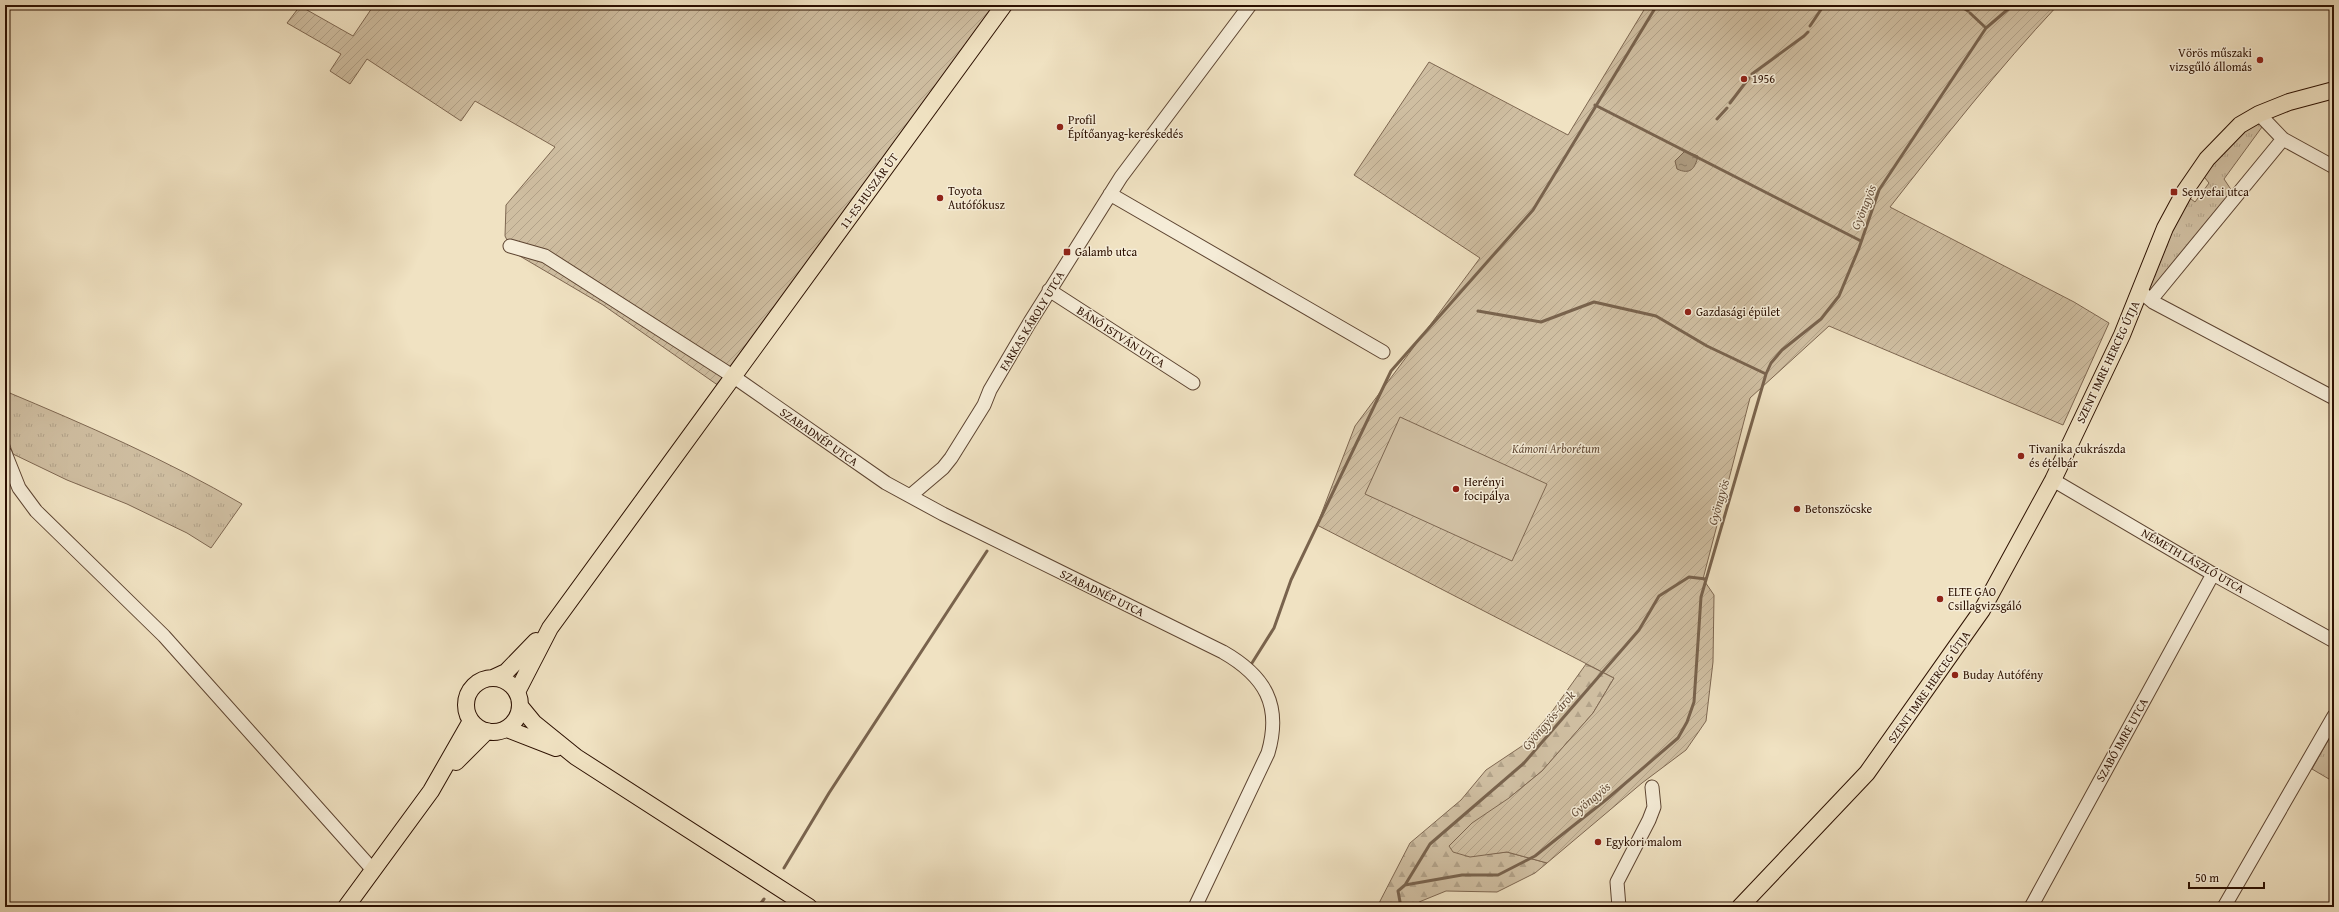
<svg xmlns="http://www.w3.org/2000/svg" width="2339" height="912" font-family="'Gentium Book Plus',serif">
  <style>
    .grass { fill: url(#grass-tufts); stroke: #7e6751 }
    .forest { fill: url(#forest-firs); stroke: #7e6751 }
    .garden { fill: url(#garden-furrows); stroke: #7e6751 }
    .pitch { fill: #cfbea1; stroke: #7e6751 }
    .water { fill: url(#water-ripples); stroke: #79634d }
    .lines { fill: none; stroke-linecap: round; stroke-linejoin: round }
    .stream { stroke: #79634d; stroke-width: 3 }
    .minor-casing { stroke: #5d4431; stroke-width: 15 }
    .major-casing { stroke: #2c1001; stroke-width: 18 }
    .minor { stroke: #f5ecd7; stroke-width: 13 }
    .major { stroke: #f0e2c2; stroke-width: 16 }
    .poi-dot { fill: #8f2418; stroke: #f5ecd7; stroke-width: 1.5 }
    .labels { text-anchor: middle; stroke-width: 3; stroke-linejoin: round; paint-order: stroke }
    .poi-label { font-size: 12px; fill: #2c1001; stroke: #f5ecd7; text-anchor: start }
    .street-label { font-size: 12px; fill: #2c1001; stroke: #f5ecd7 }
    .park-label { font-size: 12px; font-style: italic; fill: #654d39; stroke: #f5ecd7 }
    .water-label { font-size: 13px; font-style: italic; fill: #664f3a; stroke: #f5ecd7 }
  </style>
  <defs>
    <pattern id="grass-tufts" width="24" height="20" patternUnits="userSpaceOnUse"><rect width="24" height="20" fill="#cfbea1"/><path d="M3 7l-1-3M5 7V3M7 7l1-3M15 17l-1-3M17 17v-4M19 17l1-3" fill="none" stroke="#b2a289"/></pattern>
    <pattern id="forest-firs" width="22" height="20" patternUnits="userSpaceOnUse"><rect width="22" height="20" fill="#cfbea1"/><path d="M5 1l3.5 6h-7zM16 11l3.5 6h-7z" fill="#b2a289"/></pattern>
    <pattern id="garden-furrows" width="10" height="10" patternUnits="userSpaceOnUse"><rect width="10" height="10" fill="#cfbea1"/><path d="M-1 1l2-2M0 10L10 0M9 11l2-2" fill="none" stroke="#b2a289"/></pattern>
    <pattern id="water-ripples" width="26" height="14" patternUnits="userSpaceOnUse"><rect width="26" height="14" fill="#ad9b80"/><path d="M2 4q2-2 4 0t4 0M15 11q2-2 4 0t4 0" fill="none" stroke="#8d7d66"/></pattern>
  </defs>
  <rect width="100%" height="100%" fill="#f0e2c2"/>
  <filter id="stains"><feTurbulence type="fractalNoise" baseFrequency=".005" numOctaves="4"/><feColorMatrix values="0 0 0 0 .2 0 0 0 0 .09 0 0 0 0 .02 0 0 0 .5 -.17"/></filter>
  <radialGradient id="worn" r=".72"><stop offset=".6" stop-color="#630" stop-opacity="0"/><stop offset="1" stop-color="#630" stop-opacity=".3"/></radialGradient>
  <path class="grass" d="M2258 121 2262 127 2224 179 2234 194 2154 296 2144 292 2187 196 2195 202 2209 183 2201 173 2226 143Z
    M5 391C86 425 167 460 242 504L211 548 187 533 127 504 67 480 13 454 5 431Z
    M2334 730V782L2312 769Z"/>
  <path class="forest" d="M1586 664 1614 678 1593 713 1542 771 1509 798 1469 856 1507 852 1547 863 1535 873 1497 892 1446 891 1419 902 1418 907H1377L1410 843 1461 800 1486 770 1522 746 1551 713Z"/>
  <path class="garden" d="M374 5H1000L719 386 603 305 513 252 505 236 506 205 555 147 475 101 461 121 367 59 350 84 330 71 341 54 287 23 300 6 353 36Z
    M1647 5H2058C1998 69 1944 138 1890 207L2074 302 2109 323 2063 425 1829 326 1750 398 1703 579 1714 595 1713 662 1706 721 1686 750 1642 783 1547 863 1507 852 1470 857 1453 852 1449 846 1472 823 1509 798 1542 771 1593 713 1614 678 1317 525 1355 426 1480 258 1354 175 1429 62 1568 135Z"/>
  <path class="pitch" d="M1400 417 1547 484 1512 561 1365 494Z"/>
  <path class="water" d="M1685 151 1698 156C1695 169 1690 175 1677 169L1675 161Z"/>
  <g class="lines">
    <path class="stream" d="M1962 7 1968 11
      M1970 13 1986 28
      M1810 26 1824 5
      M1752 74 1804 36 1808 32
      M1730 103 1749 78
      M1595 105 1861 241
      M1717 119 1727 108
      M1478 311 1541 322 1594 302 1656 316 1707 346 1766 374
      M1252 663 1274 628 1291 580 1391 371 1533 210 1657 5
      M784 868 829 793 987 551
      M1405 885 1430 844 1524 763 1639 630 1659 596 1689 577 1706 579
      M758 907 764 899
      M1401 907 1398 891 1405 885 1462 875H1498L1535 856 1607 799 1678 738 1687 722 1694 702 1701 597 1766 374 1771 363 1782 350 1821 319 1839 296 1859 248 1879 190 1986 28 2013 5"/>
    <defs>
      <path id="minor" d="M2259 114 2283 139 2334 167
        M1110 194 1383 352
        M510 246 545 256 734 377 886 483 943 514 1223 652C1265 676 1282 705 1268 753L1195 907
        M1049 290 1193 383
        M2141 292 2153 302 2334 398
        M2153 302 2154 296 2283 139
        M5 453 19 488 36 511 164 636 373 870
        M2053 480 2213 574 2334 641
        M910 496 943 468 951 458 984 405 990 390 1030 322 1121 177 1250 5
        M1619 907 1617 882 1649 820 1654 807 1652 787
        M2031 907 2213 574
        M2224 907 2334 716"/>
      <path id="major" d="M493 678 506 672 536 641
        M466 705a27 27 0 1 1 54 0a27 27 0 1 1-54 0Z
        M517 692 550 628 1004 5
        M520 706 534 723 576 757 809 907
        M507 729 556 748
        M456 762 487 731
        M346 907 431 791 471 721
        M1740 907 1867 773 1982 610 2053 480 2122 335 2165 228 2185 191 2207 159 2240 125 2259 114 2289 102 2334 90"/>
    </defs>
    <use href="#minor" class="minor-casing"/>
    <use href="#major" class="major-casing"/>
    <use href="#minor" class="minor"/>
    <use href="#major" class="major"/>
  </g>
  <g class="poi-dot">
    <circle cx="2260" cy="60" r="4"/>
    <circle cx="1744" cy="79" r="4"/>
    <circle cx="1060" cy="127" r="4"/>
    <rect x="2170" y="188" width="8" height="8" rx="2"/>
    <circle cx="940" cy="198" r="4"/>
    <rect x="1063" y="248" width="8" height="8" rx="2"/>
    <circle cx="1688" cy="312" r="4"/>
    <circle cx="2021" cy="456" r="4"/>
    <circle cx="1456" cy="489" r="4"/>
    <circle cx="1797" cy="509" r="4"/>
    <circle cx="1940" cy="599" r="4"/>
    <circle cx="1955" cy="675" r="4"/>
    <circle cx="1598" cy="842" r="4"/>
  </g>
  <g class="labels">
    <g class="poi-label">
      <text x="2252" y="57" text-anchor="end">Vörös műszaki<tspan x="2252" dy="14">vizsgűló állomás</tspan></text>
      <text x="1752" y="83">1956</text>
      <text x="1068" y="124">Profil<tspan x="1068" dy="14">Építőanyag-kereskedés</tspan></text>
      <text x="948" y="195">Toyota<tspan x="948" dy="14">Autófókusz</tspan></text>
      <text x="2182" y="196">Senyefai utca</text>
      <text x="1075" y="256">Galamb utca</text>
      <text x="1696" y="316">Gazdasági épület</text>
      <text x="2029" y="453">Tivanika cukrászda<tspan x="2029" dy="14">és ételbár</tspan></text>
      <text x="1464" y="486">Herényi<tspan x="1464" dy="14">focipálya</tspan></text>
      <text x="1805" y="513">Betonszöcske</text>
      <text x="1948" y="596">ELTE GAO<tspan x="1948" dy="14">Csillagvizsgáló</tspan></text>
      <text x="1963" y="679">Buday Autófény</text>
      <text x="1606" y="846">Egykori malom</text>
    </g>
    <g class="street-label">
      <text transform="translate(869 191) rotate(-54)" y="4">11-ES HUSZÁR ÚT</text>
      <text transform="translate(1032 321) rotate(-59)" y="4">FARKAS KÁROLY UTCA</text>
      <text transform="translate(1121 337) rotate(33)" y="4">BÁNÓ ISTVÁN UTCA</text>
      <text transform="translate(2108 362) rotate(-65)" y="4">SZENT IMRE HERCEG ÚTJA</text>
      <text transform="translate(819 437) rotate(35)" y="4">SZABADNÉP UTCA</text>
      <text transform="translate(2193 561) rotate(30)" y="4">NÉMETH LÁSZLÓ UTCA</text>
      <text transform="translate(1102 593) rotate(26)" y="4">SZABADNÉP UTCA</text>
      <text transform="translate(1929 687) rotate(-55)" y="4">SZENT IMRE HERCEG ÚTJA</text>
      <text transform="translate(2122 740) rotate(-61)" y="4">SZABÓ IMRE UTCA</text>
    </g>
    <g class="park-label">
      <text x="1556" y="453">Kámoni Arborétum</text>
    </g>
    <g class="water-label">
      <text transform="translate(1863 207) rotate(-68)" y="5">Gyöngyös</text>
      <text transform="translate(1718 502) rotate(-74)" y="5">Gyöngyös</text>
      <text transform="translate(1548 720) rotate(-49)" y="5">Gyöngyös-árok</text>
      <text transform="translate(1590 799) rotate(-39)" y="5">Gyöngyös</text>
    </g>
  </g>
  <rect width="2339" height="912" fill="none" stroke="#f0e2c2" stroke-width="20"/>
  <rect x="6" y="6" width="2327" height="900" fill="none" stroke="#2c1001" stroke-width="2"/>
  <rect x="10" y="10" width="2319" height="892" fill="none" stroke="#2c1001"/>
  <path d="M2189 882v6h75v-6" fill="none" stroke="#2c1001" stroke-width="2"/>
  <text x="2195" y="882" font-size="12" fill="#2c1001" stroke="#f5ecd7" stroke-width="3" paint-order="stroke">50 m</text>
  <rect width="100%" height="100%" filter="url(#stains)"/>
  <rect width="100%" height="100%" fill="url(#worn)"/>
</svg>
